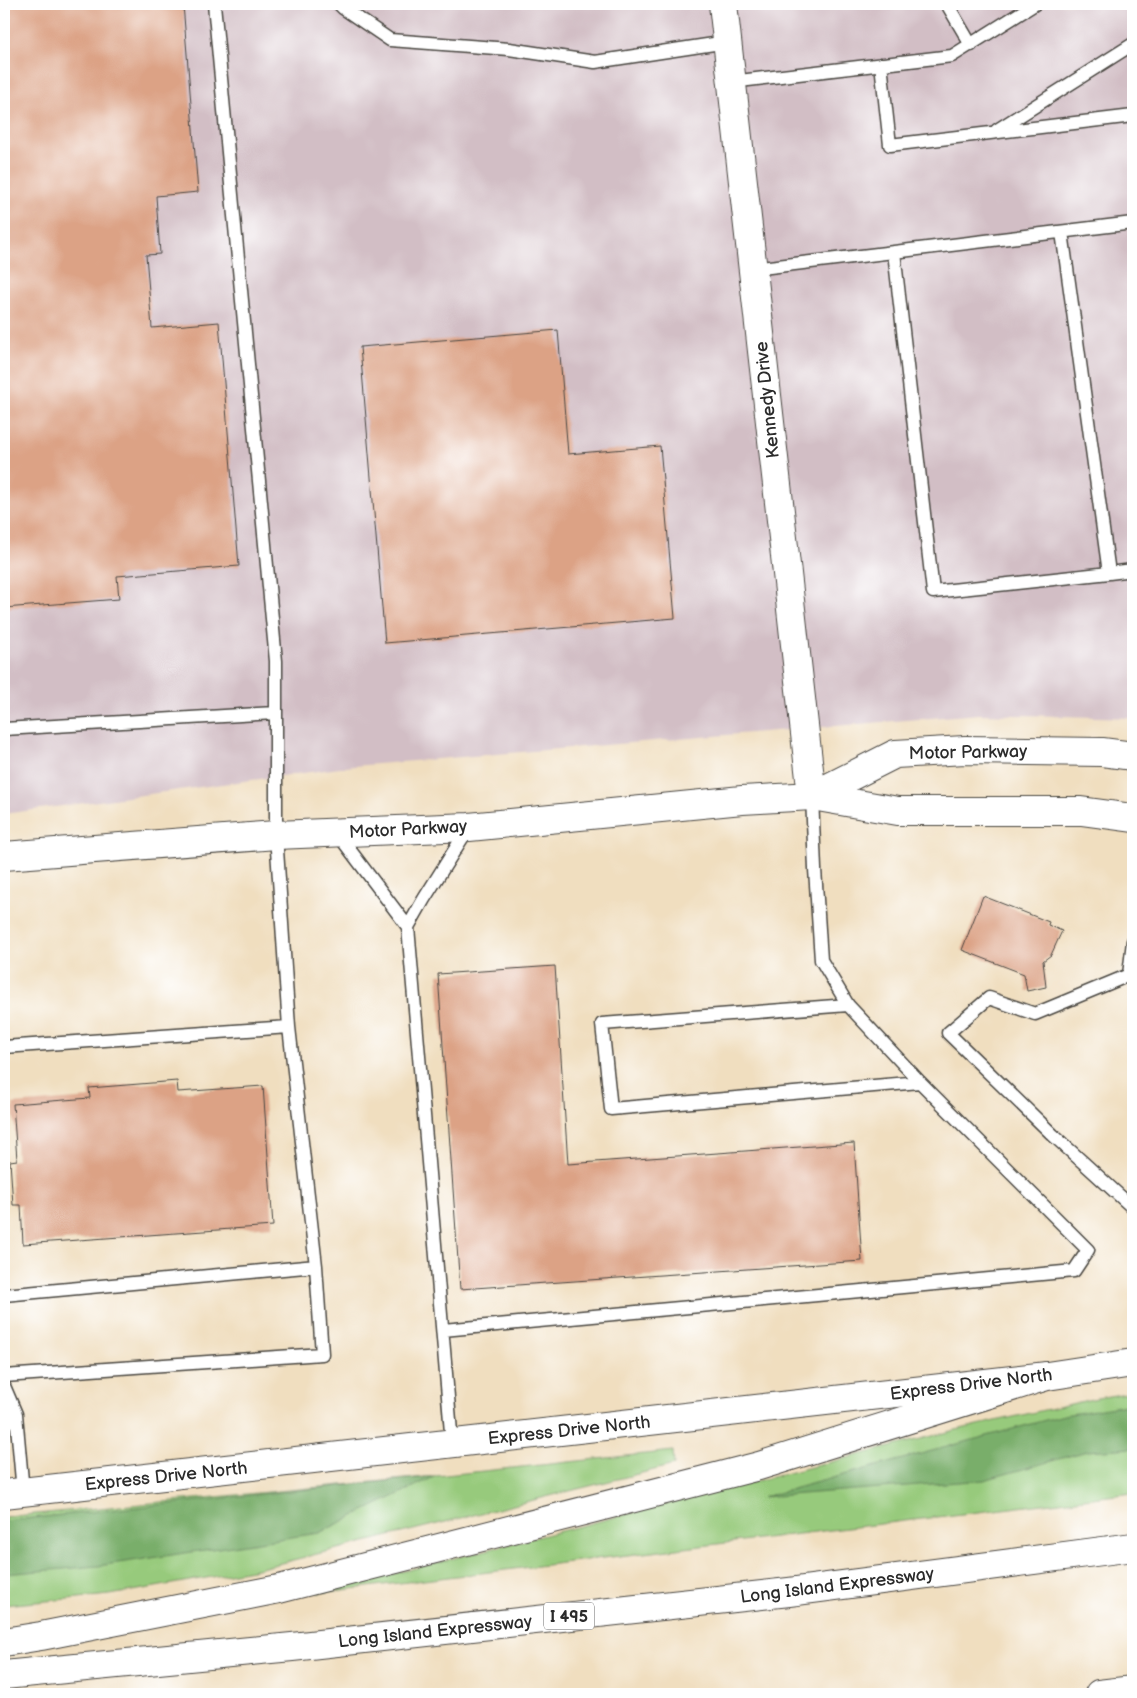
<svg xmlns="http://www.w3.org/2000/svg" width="1137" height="1698" font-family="'Balsamiq Sans',sans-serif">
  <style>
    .industrial { fill: #d2bec5 }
    .green { fill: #97ca7b; stroke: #617a53 }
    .forest { fill: #79ae6b; stroke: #526c4b }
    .building { fill: #dca285 }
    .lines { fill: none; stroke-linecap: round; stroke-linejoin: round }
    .lane-casing { stroke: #494641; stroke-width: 15 }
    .secondary-casing { stroke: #494641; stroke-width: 30 }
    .highway-casing { stroke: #494641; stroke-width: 30 }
    .lane { stroke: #fff; stroke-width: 12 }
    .secondary { stroke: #fff; stroke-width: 28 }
    .highway { stroke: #fff; stroke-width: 28 }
    .labels { text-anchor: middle; stroke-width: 4.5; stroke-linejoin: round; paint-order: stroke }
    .shield { fill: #fff; stroke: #6b6b6b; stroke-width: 1 }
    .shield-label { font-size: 16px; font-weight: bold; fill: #2b2b2b }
    .street-label { font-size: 18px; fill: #2b2b2b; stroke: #fff }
  </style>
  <rect width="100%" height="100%" fill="#fff"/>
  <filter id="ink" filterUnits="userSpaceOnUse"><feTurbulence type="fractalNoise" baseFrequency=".02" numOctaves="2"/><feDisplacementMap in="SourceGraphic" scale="10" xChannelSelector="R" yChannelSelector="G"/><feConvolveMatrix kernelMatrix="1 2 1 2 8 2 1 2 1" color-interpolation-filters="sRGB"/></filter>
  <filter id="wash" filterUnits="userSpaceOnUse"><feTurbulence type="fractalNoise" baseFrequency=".0096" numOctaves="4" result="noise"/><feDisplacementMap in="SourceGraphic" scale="20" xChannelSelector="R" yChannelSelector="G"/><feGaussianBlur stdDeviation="1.12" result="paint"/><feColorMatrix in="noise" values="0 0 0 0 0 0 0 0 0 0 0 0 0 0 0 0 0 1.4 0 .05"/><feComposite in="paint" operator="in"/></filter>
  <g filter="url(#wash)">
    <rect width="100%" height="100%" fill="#f0debf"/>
    <path class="industrial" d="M4 4H1133V718L979 714 354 766 4 814Z"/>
    <path class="green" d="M1133 1392V1493L318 1593 956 1430 1097 1398Z
      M673 1451 674 1465 257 1569 110 1595 4 1605V1517L436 1476Z"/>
    <path class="forest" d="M1133 1404V1448L1087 1451 984 1480 763 1497 1064 1415Z
      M436 1476 319 1533 98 1566 4 1574V1521Z"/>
    <g id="blocks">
      <path class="building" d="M4 4H183L198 192 156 196 160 254 146 255 152 328 219 322 239 566 117 576 119 599 4 608Z
        M558 330 568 454 660 446 675 618 385 643 360 347Z
        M983 896 1049 922 1048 925 1062 931 1051 955 1043 961 1046 987 1027 991 1024 974 962 950Z
        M555 966 568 1164 854 1143 862 1261 460 1289 438 974Z
        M177 1081 178 1092 263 1086 273 1226 23 1244 21 1205H13L10 1161 17 1160 13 1104 90 1098 89 1088Z"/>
    </g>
  </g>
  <g filter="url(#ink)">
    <use href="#blocks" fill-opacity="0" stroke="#494641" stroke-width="1"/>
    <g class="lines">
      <defs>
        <path id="lane" d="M214 4 276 661V835L289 1027
          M339 4 343 8 390 40 509 49 595 62 727 42
          M947 4 971 45
          M881 64 890 145 1133 116
          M731 82 952 56 1035 4
          M997 130 1133 44
          M1062 232 1109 573 1133 570
          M894 252 933 592 1109 573
          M753 269 1133 223
          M4 729 275 713
          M337 833 408 927 452 1444
          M408 927 424 899 469 827
          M1133 941 1129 975 1035 1014 989 998 948 1033 1053 1135 1133 1208
          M848 1005 602 1024 611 1109 920 1082
          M4 1047 289 1027 316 1266 322 1354 4 1376
          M4 1295 316 1266
          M443 1330 1074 1271 1088 1250 920 1082 848 1005 821 960 815 869 812 796
          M4 1386 16 1414 23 1492"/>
        <path id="secondary" d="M723 4 812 796
          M812 796 895 754 965 750 1102 752 1133 756
          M4 856 276 835 469 827 742 800 812 796 898 811H1081L1133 818
          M4 1494 1047 1376 1133 1363"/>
        <path id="highway" d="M4 1642 41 1636 279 1589 759 1466 1047 1376
          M4 1675 292 1647 789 1592 1133 1547
          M1099 1694 1133 1690"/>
      </defs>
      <use href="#lane" class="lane-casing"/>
      <use href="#secondary" class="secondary-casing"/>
      <use href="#highway" class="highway-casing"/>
      <use href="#lane" class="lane"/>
      <use href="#secondary" class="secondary"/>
      <use href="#highway" class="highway"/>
    </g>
  </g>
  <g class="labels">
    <rect class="shield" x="544" y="1602.5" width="50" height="27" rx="4"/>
    <g class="shield-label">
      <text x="569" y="1622">I 495</text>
    </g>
    <g class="street-label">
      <text transform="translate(767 400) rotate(-96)" y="6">Kennedy Drive</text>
      <text transform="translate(968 752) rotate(-1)" y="6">Motor Parkway</text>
      <text transform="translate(408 829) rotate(-3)" y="6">Motor Parkway</text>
      <text transform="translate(971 1384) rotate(-7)" y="6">Express Drive North</text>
      <text transform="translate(569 1430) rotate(-6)" y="6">Express Drive North</text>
      <text transform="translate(166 1476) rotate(-6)" y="6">Express Drive North</text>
      <text transform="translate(837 1585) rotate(-7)" y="6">Long Island Expressway</text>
      <text transform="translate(435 1631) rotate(-6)" y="6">Long Island Expressway</text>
    </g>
  </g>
  <rect width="1137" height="1698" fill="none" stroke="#fff" stroke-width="20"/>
</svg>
